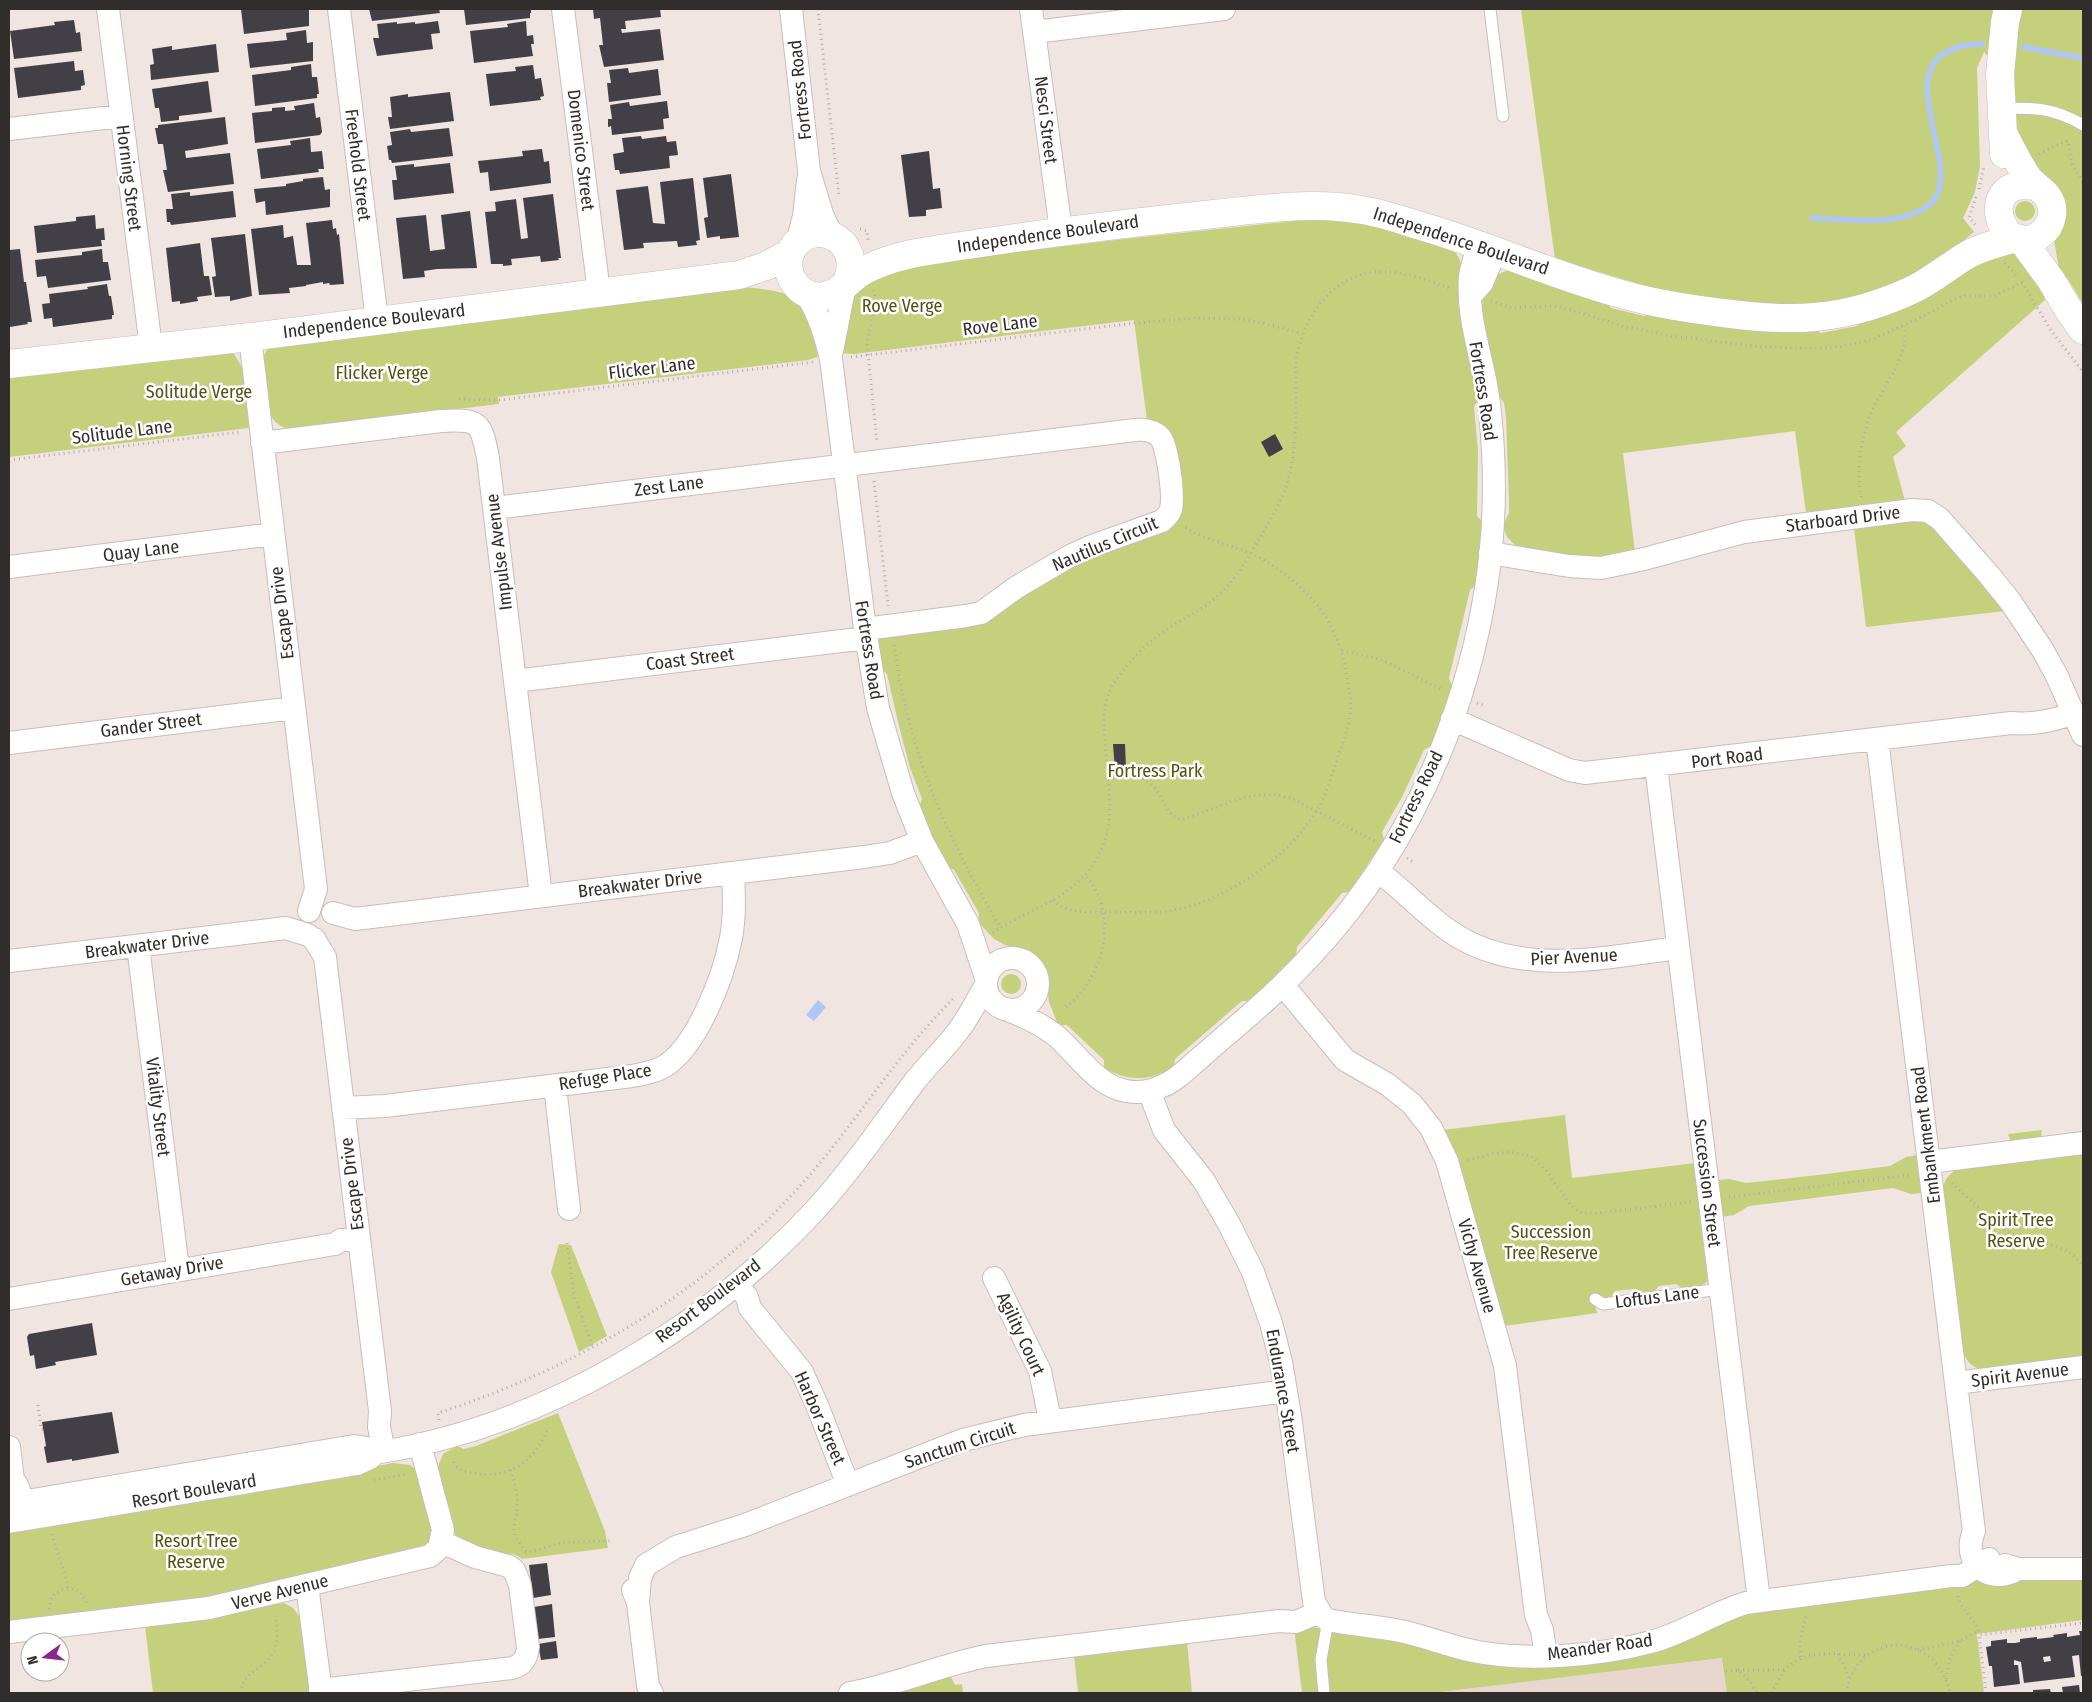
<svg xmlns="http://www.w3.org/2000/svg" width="2092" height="1702" font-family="'Fira Sans Condensed',sans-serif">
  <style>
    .built { fill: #e9d6cf }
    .green { fill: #c5d07c }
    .water { fill: #b0c7f5 }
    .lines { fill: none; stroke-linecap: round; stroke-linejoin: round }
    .stream { stroke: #b0c7f5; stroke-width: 5.5 }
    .building { fill: #423f47; fill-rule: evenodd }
    .lane-casing { stroke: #c8bdb9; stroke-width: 13 }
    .street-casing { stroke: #c8bdb9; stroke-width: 24 }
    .secondary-casing { stroke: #c8bdb9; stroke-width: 29 }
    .path { stroke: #b4aaa7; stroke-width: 3; stroke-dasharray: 1 4; stroke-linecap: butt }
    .lane { stroke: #fff; stroke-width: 11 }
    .street { stroke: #fff; stroke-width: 22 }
    .secondary { stroke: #fff; stroke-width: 28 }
    .labels { text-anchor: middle; stroke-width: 5; stroke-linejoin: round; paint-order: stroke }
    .street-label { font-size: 18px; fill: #312d2b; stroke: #fff }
    .park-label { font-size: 18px; fill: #4e5513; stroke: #fff }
  </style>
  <rect width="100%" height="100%" fill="#f1e5e1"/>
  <path class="built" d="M1723 1658 1727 1693H1432Z"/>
  <path class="green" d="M1521 9H1998L1991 59 1984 52 1977 68 1980 166 1975 192 1963 218 1974 232 1931 267 1878 292 1820 304 1753 305 1666 292 1555 259Z
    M2018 9H2083V304L2068 279 2059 270 2054 240 2020 152 2011 103Z
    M2015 211a10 10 0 1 1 20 0a10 10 0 1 1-20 0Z
    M1322 218 1369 223 1451 246 1459 258 1461 265 1460 317 1478 401 1474 406 1478 451 1477 516 1483 522 1476 585 1470 590 1449 678 1452 686 1431 746 1424 750 1402 797 1382 832 1384 840 1349 892 1342 893 1297 947 1296 956 1251 1001H1242L1175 1059 1174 1066C1150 1082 1129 1082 1104 1068V1060L1067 1025H1058L1049 1002 1045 972 1038 960 1026 951 1005 945 994 939 978 922 979 913 954 870 946 866 919 807 922 799 910 768 899 726 887 674 880 667 877 640 889 634 964 625 1078 561 1173 526 1147 421 1134 320 854 354 842 353 854 288 892 267 1124 239Z
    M2009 252 2016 254 2041 285 2045 300 1896 432 1906 446 1893 457 1905 501 1806 513 1795 431 1623 453 1635 552 1608 557H1575L1516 546 1507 537 1503 526 1509 513V501L1506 417 1504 403 1499 396C1495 380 1492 363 1488 347 1482 317 1472 279 1512 269L1606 301 1611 308 1644 316 1651 313 1815 329 1821 333 1857 326 1861 320 1972 264Z
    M739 287C757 288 795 290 804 308 812 322 816 341 821 356L808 360 498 397 499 404 291 429C260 426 265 381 263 357L267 350 273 343Z
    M227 350 234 354 242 367 249 428 9 457V376Z
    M1909 521H1918L1930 524 2005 611 1866 627 1854 528Z
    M1001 984a10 10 0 1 1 20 0a10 10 0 1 1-20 0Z
    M1565 1115 1572 1178 1695 1163 1709 1281 1702 1285 1682 1288 1676 1284 1659 1286 1655 1291 1638 1293 1633 1289 1615 1291 1611 1297 1602 1298 1595 1306 1597 1313 1504 1326 1443 1130Z
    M2042 1130 2041 1138 2011 1142 2008 1134Z
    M2083 1153V1357L1980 1369C1970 1366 1966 1360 1962 1350L1943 1188C1945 1179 1949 1173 1958 1169Z
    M1918 1155 1923 1193 1911 1194 1893 1188 1749 1206 1734 1215 1722 1217 1717 1180 1729 1179 1746 1183 1818 1175 1890 1166 1906 1157Z
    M559 1244 571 1245 607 1336 579 1352 551 1272Z
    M558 1413 605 1531 608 1548 522 1559C512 1551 506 1555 495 1553 484 1552 460 1540 453 1532L437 1469 443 1454 457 1446 464 1449 476 1446Z
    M393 1463 410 1465 417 1470C423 1491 442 1526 426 1545L226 1594 9 1623V1528L351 1477 356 1470Z
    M1968 1579H2083V1620L1977 1634 1984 1693H1727L1722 1658 1432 1693H1302L1294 1628 1309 1626 1321 1629 1381 1638 1482 1663 1726 1620 1750 1613Z
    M284 1603 293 1608 300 1617 310 1693H153L145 1626Z
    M1187 1641 1192 1693H1078L1074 1655Z
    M950 1675 955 1685 962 1684 963 1693H894Z"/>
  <path class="water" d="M818 1000 826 1007 814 1021 806 1015Z"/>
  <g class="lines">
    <path class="stream" d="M2023 47 2083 58
      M1812 218C1845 219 1903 228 1930 204 1965 174 1899 83 1943 54 1957 46 1967 44 1983 44"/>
  </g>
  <path class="building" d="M241 9H309V26L244 34Z
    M369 9H439L440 13 372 21Z
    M464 9H531V13H530V18L466 25Z
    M593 9H660L661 17 625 21 626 29H621L622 33 660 29 664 60 604 67 599 45H603L600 18 594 19Z
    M74 20 76 33 80 32 82 51 14 59 10 31 55 25 54 22Z
    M438 21 440 33 431 34 433 49 377 56 373 38H379L377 24 397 22V24L415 22V24Z
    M526 21 527 36 533 35 534 44H531L533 56 474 63 470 31 508 27 507 24Z
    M306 30 307 43 313 42V61L250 68 247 44 287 40 286 33Z
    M216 44 219 72 151 80 150 65 154 64 152 49 172 46V50Z
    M74 61 75 71 83 70 85 85 81 86V90L18 98 14 68Z
    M311 64 312 77H317L319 94H317V98L255 106 252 75 291 70V67Z
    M533 65 535 79 541 78 544 96 540 97 541 100 490 106 486 74 516 71 515 67Z
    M628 68 629 73 658 69 661 95 609 102 607 83H611L609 70Z
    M208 81 212 112 179 116V120L161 122 159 108H155L152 89Z
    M450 92 454 121 390 129 388 117H392L390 97 408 94V97Z
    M667 101 669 118 663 119 664 129 612 135 611 126 608 127V119H612L610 105 629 102 630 106Z
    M314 103 316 118 320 117 322 132 320 135 255 143 252 113 272 111V108L285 107V111L295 110 294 106Z
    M225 117 228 144 185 151 186 158 230 153 234 184 168 192 163 170H167L163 144H158L155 128H158V125Z
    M449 128 453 156 392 163 391 160H389L387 146 392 145 390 132 410 129 411 132Z
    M641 136 642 139 666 136 667 142 676 141 678 155 669 156 670 168 620 174 619 170H615L613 154 624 152 622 138Z
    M310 138 311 152 322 151 324 169H318L319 172 261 179 257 149 291 145 290 141Z
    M542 149 544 162 549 161 551 183 490 191 488 172 480 173 478 161 523 156 522 151Z
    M929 151 933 189 940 188 942 208 926 210V216L909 217 901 155Z
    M450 163 454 193 394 200 392 180H397L395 166 414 164V167Z
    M731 174 739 237 720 239V236L707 238 704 218 708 217 703 178Z
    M323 177 325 190 330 189V207L266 215 265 201 256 203 254 189 286 186V184L303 181V179Z
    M693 178 700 240 696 241 697 245 678 247 677 241 659 242 643 243 644 248 624 250 616 190 648 186 653 223 665 224 660 182Z
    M233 191 236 217 171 225 170 222H167L166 209H173L171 194 190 192V196Z
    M553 194 561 258H558L559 260 541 262 540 256 511 259 512 265 503 266V264H491L485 212 496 211 495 202 516 199 521 239 528 238 523 198Z
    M470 211 477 268 437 269 424 271 425 277 403 279 396 218 426 215 430 251 445 249 441 215Z
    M95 215 96 229 104 228 105 240H101L102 246 37 253 34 226 76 221V217Z
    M332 220 333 229 336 228 337 235 339 234 344 284 330 285 329 283 323 284V282L306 285V286L289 288 290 293 259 295 251 229 283 225 284 238 293 236 297 265H311L306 223Z
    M245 234 252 296 230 301V296L215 297 212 277 216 276 211 238Z
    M200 243 204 276H209L212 295 197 297 198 301 180 304V301L172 302 166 248Z
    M20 249 24 282H26L32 322H27L28 324 10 327 9 250Z
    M102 249 103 262H108L111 280 48 288 46 276 37 277 35 260 82 255V252Z
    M107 284 109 296H111L114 315H112V319L53 327 52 318 44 319 42 304 50 303 49 294 88 289 87 287Z
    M1275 434 1283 449 1269 457 1261 442Z
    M1113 744H1125L1126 769 1115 770Z
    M92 1323 97 1355 55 1362 56 1365 36 1369 34 1355 30 1356 27 1337 29 1334Z
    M112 1412 119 1453 72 1461V1459L47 1463 44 1447 46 1446 42 1422Z
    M547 1563 551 1595 533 1598 529 1565Z
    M552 1604 555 1637 538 1639 534 1607Z
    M2079 1631H2083V1676H2081L2079 1655 2072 1656 2075 1677 2024 1683 2021 1662 2014 1660V1665H2018L2020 1684 1994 1687 1992 1666H1989L1986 1647 1991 1646V1641L2007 1639V1643H2015L2020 1642V1639L2037 1637V1639L2054 1637 2053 1635 2067 1633V1637L2073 1636 2080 1635ZM2050 1656 2051 1661 2044 1662 2043 1657Z
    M556 1641 558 1658 541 1660 538 1644Z
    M2079 1685 2080 1693H2063L2062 1687Z
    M2050 1689 2051 1693H2033V1690Z"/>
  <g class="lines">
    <defs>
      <path id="lane" d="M1490 9 1503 116
        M2001 109C2034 107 2054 108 2083 125
        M1595 1299 1603 1304 1721 1289
        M1324 1693 1321 1660 1328 1620"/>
      <path id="street" d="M108 9 151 347
        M339 9 377 320
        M563 9 599 292
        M791 9 809 171 822 214 832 236
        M1031 9 1061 231
        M1034 32 1224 9
        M9 129 121 116
        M797 243 804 216 808 180
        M805 293C819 313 825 335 831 359L865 629 878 708 903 793 922 841 968 924 986 978
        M1471 295 1482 283 1496 250
        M250 337 316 889 309 911
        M832 351 845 285
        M262 443 441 421C479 419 481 421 488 458L541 896
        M494 508 1135 430C1144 429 1153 430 1160 437 1168 446 1174 496 1171 509 1170 514 1166 517 1162 521L1092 546 1068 557 1017 587 981 613 966 616 865 629
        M1490 553 1569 566 1601 568 1644 559 1744 532 1912 510 1928 511 1940 519 1989 575 2010 601 2042 649 2056 674 2083 735
        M9 567 273 534
        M515 681 866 638
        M1452 719 1569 770 1585 773 2011 723C2034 725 2053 721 2074 713
        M1877 739 1974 1531C1961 1562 1988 1587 2018 1569
        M9 743 294 708
        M1656 766 1759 1600
        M1378 871C1402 889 1423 912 1448 930 1515 978 1602 958 1678 948
        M333 913 355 919 864 857 890 853 922 841
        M314 939 325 957 380 1411 379 1427 384 1451
        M138 946 178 1269
        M986 984a26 26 0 1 1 52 0a26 26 0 1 1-52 0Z
        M9 961 286 928 308 935
        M1283 985 1345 1060 1387 1084 1412 1104 1431 1128 1447 1161 1505 1366 1536 1615 1542 1630 1546 1656
        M1010 1011C1026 1017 1042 1025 1055 1035 1077 1053 1096 1086 1126 1091 1137 1093 1149 1092 1160 1087 1176 1081 1188 1068 1201 1057 1218 1042 1236 1027 1253 1012 1300 971 1343 923 1378 871 1457 750 1501 597 1493 452 1492 429 1490 407 1486 384 1479 348 1467 314 1470 277 1471 266 1476 255 1479 244
        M555 1086 569 1209
        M1149 1091 1164 1130 1204 1181 1229 1224 1253 1272 1271 1323 1281 1362 1290 1415 1314 1602 1323 1617 1328 1620C1352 1625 1376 1626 1400 1631 1425 1636 1448 1646 1473 1651 1526 1662 1599 1656 1651 1642 1684 1633 1713 1613 1746 1603L1951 1576H1962L1989 1559
        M343 1108 385 1106 632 1076C643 1074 655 1072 665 1066 698 1045 724 975 731 938 735 917 734 895 733 873
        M1929 1162 2083 1143
        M994 1278 1040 1371 1050 1420
        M737 1284 747 1297 750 1308 802 1372 817 1405 848 1485
        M9 1299 335 1244 341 1240 358 1238
        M1956 1383 2083 1367
        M9 1447 13 1480C22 1488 21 1505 23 1516
        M9 1504 354 1446 367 1448 375 1453C540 1428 705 1330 817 1208 852 1169 881 1127 912 1085 926 1066 944 1050 958 1031 969 1017 976 1001 985 987
        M9 1522 357 1464 370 1458 375 1453
        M2005 1565 2018 1569H2083
        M307 1585 321 1693
        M633 1590 638 1603 648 1686 652 1693
        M638 1603 640 1578 646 1565 676 1547 745 1525 963 1440 1024 1425 1286 1391
        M9 1632 209 1608 430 1556 439 1548 443 1530 420 1444
        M320 1690 512 1668C523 1665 527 1658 528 1647L520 1585 514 1570 508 1566 475 1557 442 1542
        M850 1693C897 1685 940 1665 986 1656L1279 1621 1296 1622 1319 1612"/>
      <path id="secondary" d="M2004 135C2012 150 2019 165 2028 178 2034 186 2042 189 2047 196 2056 208 2053 225 2041 234 2001 264 1974 177 2033 186
        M2004 154 2000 74 2005 22 2008 9
        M2021 239 2051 280 2070 312 2083 330
        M848 280C863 236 810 217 792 249 780 272 799 300 824 296 841 294 850 277 865 270 895 254 928 251 961 246 1045 233 1129 223 1214 214 1264 209 1313 201 1362 210 1383 213 1403 221 1424 227 1492 247 1557 277 1625 295 1657 304 1690 309 1723 313 1753 317 1784 320 1815 317 1850 314 1885 303 1916 288 1933 279 1948 267 1964 257 1980 247 1999 243 2017 238
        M9 364 250 337 739 275 766 266 791 252"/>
    </defs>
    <use href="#lane" class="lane-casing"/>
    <use href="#street" class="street-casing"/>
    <use href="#secondary" class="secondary-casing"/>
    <path class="path" d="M818 9 839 196
      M2039 154 2057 145 2068 141 2072 164 2083 183
      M1979 189 1984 166
      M1976 197 1969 217 1977 227
      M860 229 867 231 868 240
      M2005 263 2016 275
      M2022 282 2050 329 2083 372
      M874 290 875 301 867 342 877 443
      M1491 301 1513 308 1549 306 1564 308 1626 327 1673 336 1762 347 1814 348 1840 347 1873 339 1928 314 1954 299 1965 296H1994L2025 281
      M851 357 1135 323 1194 318 1242 319 1263 323 1302 334
      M459 399 500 400 813 362
      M9 460 240 432V430
      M874 481 888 606
      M1861 497C1856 468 1861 433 1874 407 1887 380 1908 357 1905 326
      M894 645C909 754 945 833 1000 927
      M1342 651 1380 659 1441 689
      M1477 703 1486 706
      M1108 779C1117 778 1128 776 1137 777 1165 783 1159 814 1182 820L1238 799 1259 795H1277L1293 799 1375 841
      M1407 858 1415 863
      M1053 900C1066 914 1091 912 1110 912 1141 913 1173 914 1203 902 1247 884 1288 854 1314 815 1325 799 1330 780 1336 763 1341 747 1347 731 1350 716 1352 704 1350 693 1348 682 1342 650 1335 625 1313 600 1298 583 1271 562 1250 553 1228 544 1204 540 1183 526
      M993 933C1020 913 1055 905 1080 880 1121 839 1109 793 1105 741 1103 721 1103 701 1114 683 1128 662 1146 643 1167 629 1182 619 1198 612 1212 601 1231 586 1246 562 1258 541 1269 522 1282 502 1288 480 1299 442 1295 399 1296 360 1305 312 1336 268 1390 272 1410 273 1430 282 1449 288
      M1066 1007C1105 977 1120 912 1085 875
      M1468 1160 1492 1154 1509 1152 1531 1156 1546 1170 1572 1207 1582 1213H1598L1691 1202
      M1952 1183 2000 1228 2012 1234 2062 1248 2073 1255 2083 1266
      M1729 1197 1911 1175
      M567 1243 574 1295 593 1348
      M38 1405 41 1429H43
      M439 1420 438 1413C579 1367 709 1291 807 1178 858 1120 898 1053 953 999
      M454 1462C457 1470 465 1472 473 1473 508 1480 536 1461 548 1428
      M511 1470C514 1481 518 1494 517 1506 516 1531 507 1530 527 1552
      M374 1480 407 1474
      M52 1534C56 1553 65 1569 68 1588
      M525 1553 565 1542 612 1541
      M1958 1596C1962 1614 1977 1618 1979 1635
      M49 1609 52 1596C60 1589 69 1587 79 1591L87 1603
      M1918 1650 1960 1641 1979 1630
      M1838 1654 1850 1679
      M1801 1657 1800 1643 1806 1615
      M1738 1670H1785
      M1726 1671 1738 1670 1747 1678 1757 1693
      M1946 1679 1950 1658 1960 1641
      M240 1693C245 1671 257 1673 269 1658 279 1647 277 1630 276 1616
      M1772 1693C1793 1642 1823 1656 1866 1655
      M1846 1693C1858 1627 1938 1632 1950 1693
      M1986 1693 1979 1635 2083 1623"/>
    <use href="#lane" class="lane"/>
    <use href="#street" class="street"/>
    <use href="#secondary" class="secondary"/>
  </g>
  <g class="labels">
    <g class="street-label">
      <text transform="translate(800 90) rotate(-96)" y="6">Fortress Road</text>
      <text transform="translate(1046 120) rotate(83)" y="6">Nesci Street</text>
      <text transform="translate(581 150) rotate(83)" y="6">Domenico Street</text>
      <text transform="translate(358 165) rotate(83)" y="6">Freehold Street</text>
      <text transform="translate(129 178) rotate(83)" y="6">Horning Street</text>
      <text transform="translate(1048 234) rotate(-8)" y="6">Independence Boulevard</text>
      <text transform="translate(1461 241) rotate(18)" y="6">Independence Boulevard</text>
      <text transform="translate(374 321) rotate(-7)" y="6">Independence Boulevard</text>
      <text transform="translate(1000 325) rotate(-7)" y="6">Rove Lane</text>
      <text transform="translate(652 368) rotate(-7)" y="6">Flicker Lane</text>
      <text transform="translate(1483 391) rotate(81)" y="6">Fortress Road</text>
      <text transform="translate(122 432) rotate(-7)" y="6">Solitude Lane</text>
      <text transform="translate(669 486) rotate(-7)" y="6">Zest Lane</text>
      <text transform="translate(1843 519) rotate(-7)" y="6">Starboard Drive</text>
      <text transform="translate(1105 544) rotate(-23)" y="6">Nautilus Circuit</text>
      <text transform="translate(141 551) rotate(-7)" y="6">Quay Lane</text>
      <text transform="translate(499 552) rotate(-97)" y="6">Impulse Avenue</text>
      <text transform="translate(282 613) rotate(-97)" y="6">Escape Drive</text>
      <text transform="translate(869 650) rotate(81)" y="6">Fortress Road</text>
      <text transform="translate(690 659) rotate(-7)" y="6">Coast Street</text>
      <text transform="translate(151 725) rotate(-7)" y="6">Gander Street</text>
      <text transform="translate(1727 758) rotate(-7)" y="6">Port Road</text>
      <text transform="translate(1416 797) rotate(-64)" y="6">Fortress Road</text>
      <text transform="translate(640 884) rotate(-7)" y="6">Breakwater Drive</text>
      <text transform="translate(147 945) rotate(-7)" y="6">Breakwater Drive</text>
      <text transform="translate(1574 957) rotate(-3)" y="6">Pier Avenue</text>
      <text transform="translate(605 1077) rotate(-9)" y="6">Refuge Place</text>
      <text transform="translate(158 1107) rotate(83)" y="6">Vitality Street</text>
      <text transform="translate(1926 1135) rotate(-97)" y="6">Embankment Road</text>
      <text transform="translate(1707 1183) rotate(83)" y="6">Succession Street</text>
      <text transform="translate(352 1184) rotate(-97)" y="6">Escape Drive</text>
      <text transform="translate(1477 1266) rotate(74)" y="6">Vichy Avenue</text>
      <text transform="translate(172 1271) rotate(-10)" y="6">Getaway Drive</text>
      <text transform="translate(1657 1297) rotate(-7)" y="6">Loftus Lane</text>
      <text transform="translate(708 1301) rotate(-37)" y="6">Resort Boulevard</text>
      <text transform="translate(1021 1334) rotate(65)" y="6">Agility Court</text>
      <text transform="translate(2020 1375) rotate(-7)" y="6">Spirit Avenue</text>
      <text transform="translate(1283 1391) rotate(80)" y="6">Endurance Street</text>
      <text transform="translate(820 1418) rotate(66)" y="6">Harbor Street</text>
      <text transform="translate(960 1445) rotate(-18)" y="6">Sanctum Circuit</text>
      <text transform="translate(194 1491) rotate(-10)" y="6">Resort Boulevard</text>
      <text transform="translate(280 1592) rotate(-14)" y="6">Verve Avenue</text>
      <text transform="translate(1600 1647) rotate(-8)" y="6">Meander Road</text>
    </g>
    <g class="park-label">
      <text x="902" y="312">Rove Verge</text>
      <text x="382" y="379">Flicker Verge</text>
      <text x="199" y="398">Solitude Verge</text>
      <text x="1155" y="777">Fortress Park</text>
      <text x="2016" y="1226">Spirit Tree<tspan x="2016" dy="21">Reserve</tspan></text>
      <text x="1551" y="1238">Succession<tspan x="1551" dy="21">Tree Reserve</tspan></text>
      <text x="196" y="1547">Resort Tree<tspan x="196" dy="21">Reserve</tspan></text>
    </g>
  </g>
  <rect width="2092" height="1702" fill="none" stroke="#312d2b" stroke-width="20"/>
  <g transform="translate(45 1657) rotate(255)"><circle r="24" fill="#ffffff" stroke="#adabaa"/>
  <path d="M0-4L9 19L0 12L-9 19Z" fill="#8b288f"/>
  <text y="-8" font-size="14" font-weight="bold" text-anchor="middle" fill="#312d2b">N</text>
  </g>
</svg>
